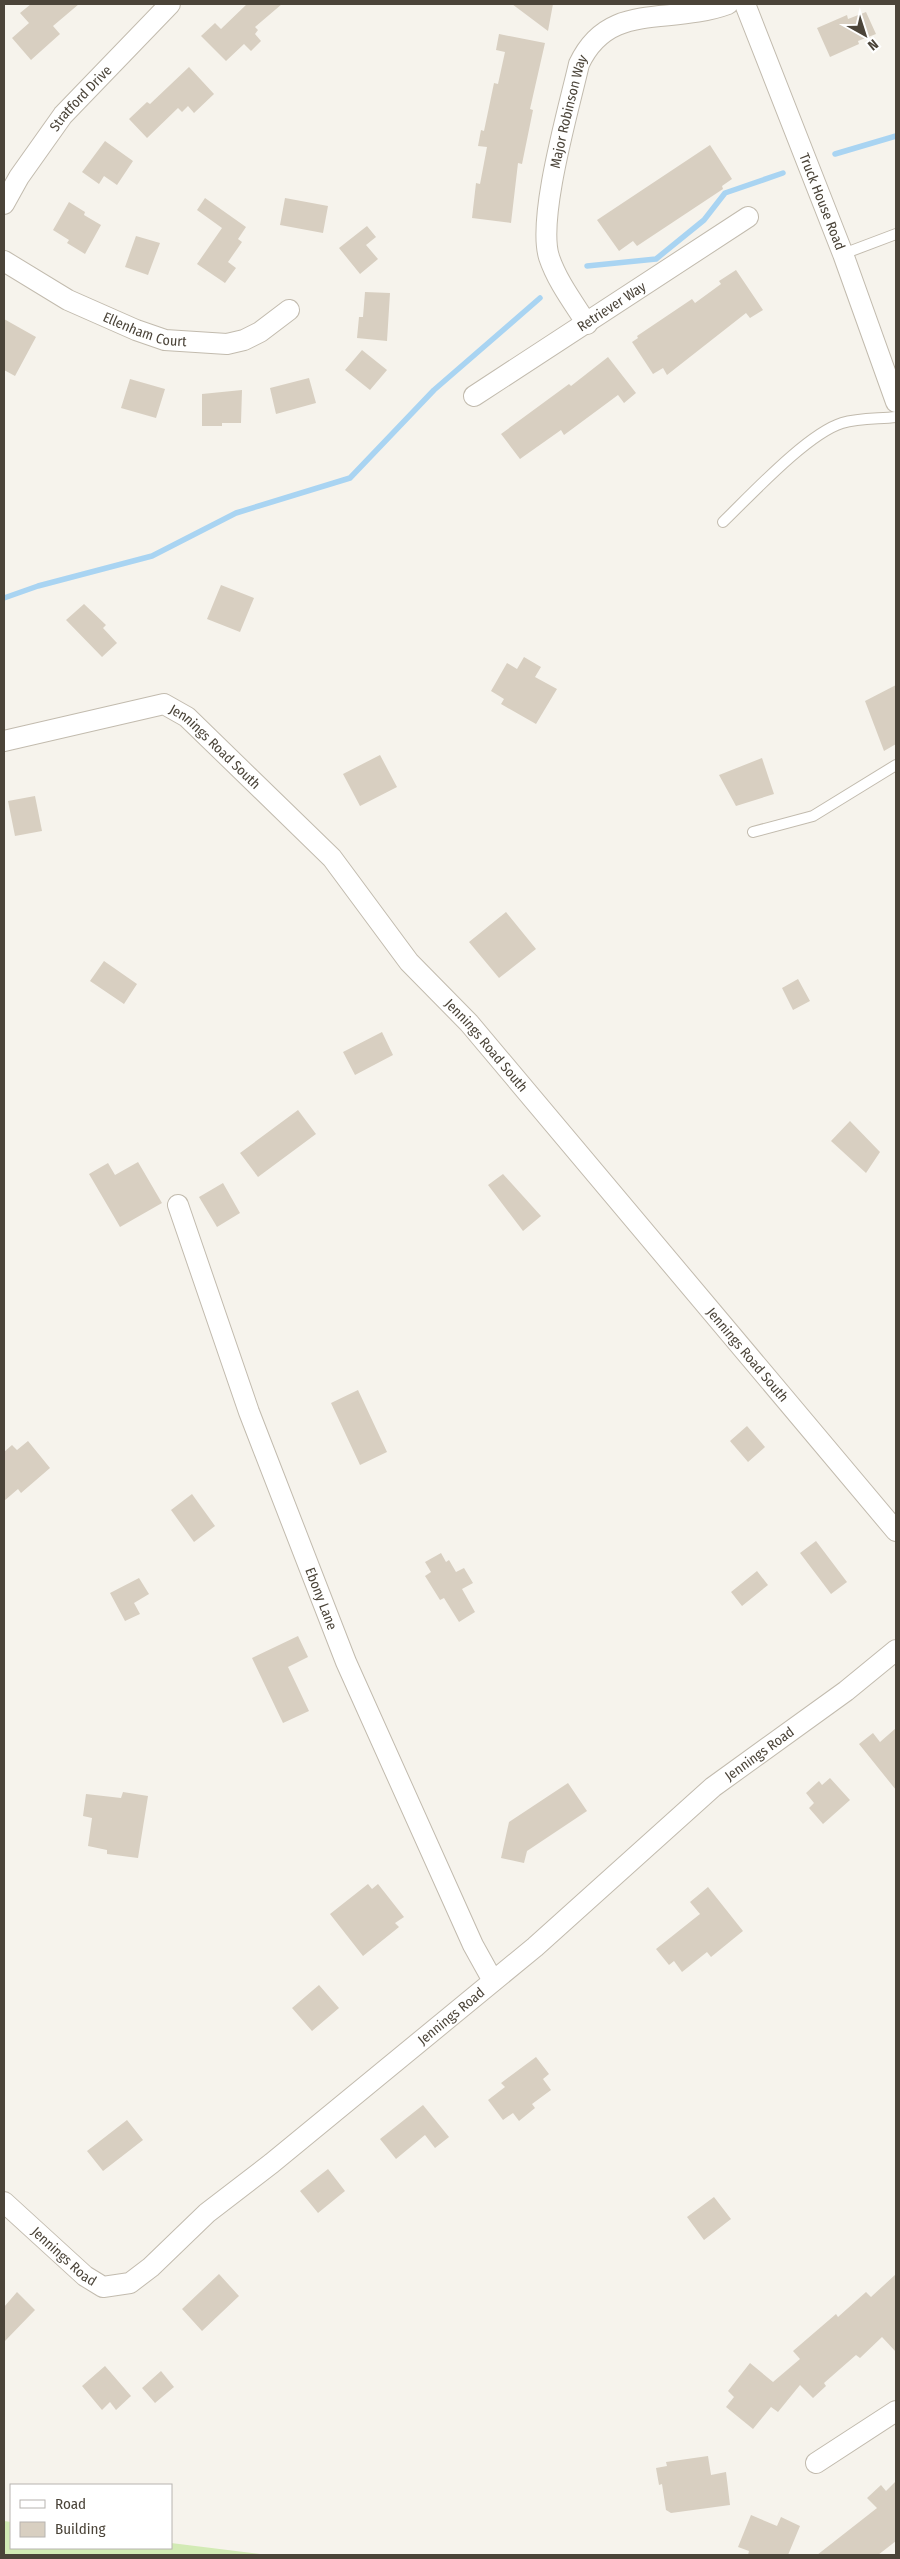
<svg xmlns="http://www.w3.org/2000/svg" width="900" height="2559" font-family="'Fira Sans Condensed',sans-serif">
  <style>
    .green { fill: #d2eab5 }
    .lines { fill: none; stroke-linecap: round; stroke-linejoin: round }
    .stream { stroke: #a9d4f2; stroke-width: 5.5 }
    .building { fill: #d8cfc1 }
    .service-casing { stroke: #c2bbae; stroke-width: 12 }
    .minor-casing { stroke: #c2bbae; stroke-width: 22 }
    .service { stroke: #fff; stroke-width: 10 }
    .minor { stroke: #fff; stroke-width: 20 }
    .labels { text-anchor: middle; stroke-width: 4; stroke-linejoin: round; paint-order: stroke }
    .street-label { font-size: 14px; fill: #4b4439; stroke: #fff }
  </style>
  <rect width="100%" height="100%" fill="#f6f3ec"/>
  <path class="green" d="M4 2521 11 2522V2548H171V2543L268 2555H4Z"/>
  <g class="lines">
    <path class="stream" d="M835 154 896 136
      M587 266 656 259 704 220 725 193 783 173
      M4 598 38 586 152 556 236 513 350 478 434 390 540 298"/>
  </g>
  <path class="building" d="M31 4H79L53 26 60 34 31 60 12 38 29 23 20 13Z
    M247 4H282L255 27 258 30 255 34 261 41 251 51 244 44 226 61 201 36 215 23 221 29Z
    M512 4H553L548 31Z
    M866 12 876 34 858 41 859 44 830 57 817 28 847 15 848 19Z
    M499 34 545 43 530 109 533 110 522 164 518 163 511 223 472 218 476 183 480 184 487 147 478 146 481 130 484 131 494 83 498 84 505 52 496 50Z
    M189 67 214 94 194 113 188 106 182 112 178 108 147 138 129 119 147 102 150 104Z
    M105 141 133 161 117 185 104 176 99 184 82 172Z
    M710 145 732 179 722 186 723 189 637 246 633 241 619 251 597 220Z
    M205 198 246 227 238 239 242 242 228 262 236 268 225 283 197 264 222 228 197 210Z
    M285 198 328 206 323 233 280 225Z
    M69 202 85 212 84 215 101 225 85 254 67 243 69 240 53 230Z
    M367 226 376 237 366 245 378 259 360 274 339 248Z
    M136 236 160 243 148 275 125 267Z
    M736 270 763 310 750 318 746 313 667 375 663 368 653 374 632 342 638 338 637 336 692 299 695 303 721 284 719 281Z
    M365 292 390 293 387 341 357 338 359 317H363Z
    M4 319 36 337 15 376 4 370Z
    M362 350 387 370 370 390 345 370Z
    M608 357 636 393 624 403 618 395 564 435 561 430 520 459 501 434 569 384 571 386Z
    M309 378 316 403 276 414 270 388Z
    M130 379 165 389 156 418 121 408Z
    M242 390 241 423H222V426H202V394Z
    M221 585 254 598 240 632 207 619Z
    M84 604 106 625 103 628 117 643 102 657 66 620Z
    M524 657 541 667 535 677 557 689 536 724 501 704 504 699 491 691 507 663 517 669Z
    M896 685V744L884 751 865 701Z
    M380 755 397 787 360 806 343 774Z
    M762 758 774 794 736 806 719 775Z
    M35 796 42 831 15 836 8 801Z
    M506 912 536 949 499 978 469 942Z
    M104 961 137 984 124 1004 90 981Z
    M798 979 810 1001 793 1010 782 988Z
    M382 1032 393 1055 355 1075 343 1052Z
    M298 1110 316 1134 258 1177 240 1153Z
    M850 1121 880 1152 866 1173 831 1141Z
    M138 1162 162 1203 120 1227 89 1174 108 1163 115 1175Z
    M503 1174 541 1216 523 1231 488 1185Z
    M223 1183 240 1213 217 1227 199 1197Z
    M358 1390 387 1452 360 1465 331 1403Z
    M747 1426 765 1447 748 1462 730 1441Z
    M28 1441 50 1468 21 1493 18 1489 4 1501V1452L12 1445 17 1450Z
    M192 1494 215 1526 194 1542 171 1510Z
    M816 1541 847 1582 831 1594 800 1553Z
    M441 1553 446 1562 449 1560 456 1572 464 1568 473 1583 462 1589 475 1612 459 1622 444 1598 440 1600 425 1576 431 1572 425 1562Z
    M757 1571 768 1585 742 1606 731 1592Z
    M139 1578 149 1594 134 1603 140 1614 125 1621 110 1593Z
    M298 1636 308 1657 288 1667 309 1711 283 1723 252 1658Z
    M896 1728V1790L859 1744 873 1733 880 1742Z
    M830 1778 850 1800 823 1824 809 1808 814 1803 806 1793 819 1781 822 1785Z
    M568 1783 587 1811 527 1851 524 1863 501 1858 509 1822Z
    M123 1792 148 1796 138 1858 107 1854V1850L88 1846 92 1818 83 1816 86 1794 121 1798Z
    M368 1884 372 1889 378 1884 404 1917 395 1923 399 1927 363 1956 330 1914Z
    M708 1887 743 1931 711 1957 707 1952 682 1972 674 1961 669 1965 656 1949 700 1914 690 1902Z
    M319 1985 339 2008 312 2031 292 2008Z
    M536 2057 549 2074 543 2079 551 2090 532 2104 535 2108 519 2121 513 2113 503 2120 488 2100 505 2087 501 2083Z
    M423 2105 449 2137 435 2148 425 2135 396 2159 380 2139Z
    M127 2120 143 2140 103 2171 87 2151Z
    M328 2169 345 2191 318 2213 300 2191Z
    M714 2197 731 2219 704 2240 687 2217Z
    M219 2274 239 2296 202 2331 182 2309Z
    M896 2274V2352L882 2337 860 2358 856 2355 824 2383 826 2386 813 2398 800 2385 778 2412 771 2407 753 2429 726 2407 734 2397 728 2391 750 2363 773 2382 800 2359 793 2351 836 2314 838 2317 866 2292 871 2297Z
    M17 2292 35 2310 4 2342V2307Z
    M105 2366 131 2396 116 2410 110 2402 102 2410 82 2386Z
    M161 2371 174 2387 155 2403 142 2388Z
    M708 2456 711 2475 726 2472 730 2505 671 2513 666 2510 662 2484 659 2485 656 2468 667 2466 666 2462Z
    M896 2481V2541L878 2555H817L877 2508 867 2498 881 2485 886 2491Z
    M751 2515 777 2526 781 2517 800 2526 788 2555H748L749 2551 738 2547Z"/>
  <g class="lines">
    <defs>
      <path id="service" d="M843 254 896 234
        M723 522C751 495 807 434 842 423 859 418 879 419 896 417
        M753 832 813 816 896 765"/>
      <g id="minor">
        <path id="s1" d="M745 4 843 254 896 402"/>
        <path id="s2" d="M4 204 19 177 63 115 170 4"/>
        <path id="s3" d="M4 261 68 300 136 330 165 340 227 344 244 340 260 332 289 310"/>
        <path id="s4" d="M587 324C573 302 557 281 549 257 537 218 569 108 579 64 609 0 668 26 728 4"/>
        <path id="s5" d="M474 396 748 217"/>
        <path id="s6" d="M4 741 164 704 187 717 332 858 409 962 469 1023 896 1531"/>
        <path id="s7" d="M178 1205 249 1412 346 1662 473 1945 493 1981"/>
        <path id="s8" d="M4 2202 85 2276 103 2287 130 2283 151 2267 207 2213 272 2163 535 1947 713 1787 846 1691 896 1650"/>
        <path d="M816 2463 896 2411"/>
      </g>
    </defs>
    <use href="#service" class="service-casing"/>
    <use href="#minor" class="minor-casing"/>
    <use href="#service" class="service"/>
    <use href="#minor" class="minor"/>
  </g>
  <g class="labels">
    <g class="street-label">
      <text dy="5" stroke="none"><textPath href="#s2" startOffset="131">Stratford Drive</textPath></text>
      <text dy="5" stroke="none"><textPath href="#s4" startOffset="225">Major Robinson Way</textPath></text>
      <text dy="5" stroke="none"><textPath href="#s1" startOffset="212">Truck House Road</textPath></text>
      <text dy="5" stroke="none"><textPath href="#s5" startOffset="164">Retriever Way</textPath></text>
      <text dy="5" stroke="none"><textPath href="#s3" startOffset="158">Ellenham Court</textPath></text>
      <text dy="5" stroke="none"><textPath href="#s6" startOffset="231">Jennings Road South</textPath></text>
      <text dy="5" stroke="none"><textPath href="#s6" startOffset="636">Jennings Road South</textPath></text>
      <text dy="5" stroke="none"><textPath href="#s6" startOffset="1041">Jennings Road South</textPath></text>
      <text dy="5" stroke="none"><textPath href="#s7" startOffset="419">Ebony Lane</textPath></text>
      <text dy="5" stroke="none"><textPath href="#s8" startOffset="981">Jennings Road</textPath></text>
      <text dy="5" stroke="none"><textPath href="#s8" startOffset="576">Jennings Road</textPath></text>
      <text dy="5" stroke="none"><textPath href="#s8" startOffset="81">Jennings Road</textPath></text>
    </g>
  </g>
  <rect width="900" height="2559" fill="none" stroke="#4b4439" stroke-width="10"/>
  <rect x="10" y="2484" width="162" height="65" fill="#ffffff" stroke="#b7b4b0"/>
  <rect x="20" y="2500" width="25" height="8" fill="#ffffff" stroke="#b7b4b0"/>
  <text x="55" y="2509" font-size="15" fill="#4b4439">Road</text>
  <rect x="20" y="2522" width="25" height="15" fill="#d8cfc1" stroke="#b7b4b0"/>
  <text x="55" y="2534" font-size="15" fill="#4b4439">Building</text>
  <g transform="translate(865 35) rotate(141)" stroke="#ffffff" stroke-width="4" paint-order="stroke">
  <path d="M0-4L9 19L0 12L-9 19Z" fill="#4b4439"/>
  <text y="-8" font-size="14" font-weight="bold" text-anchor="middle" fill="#4b4439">N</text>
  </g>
</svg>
